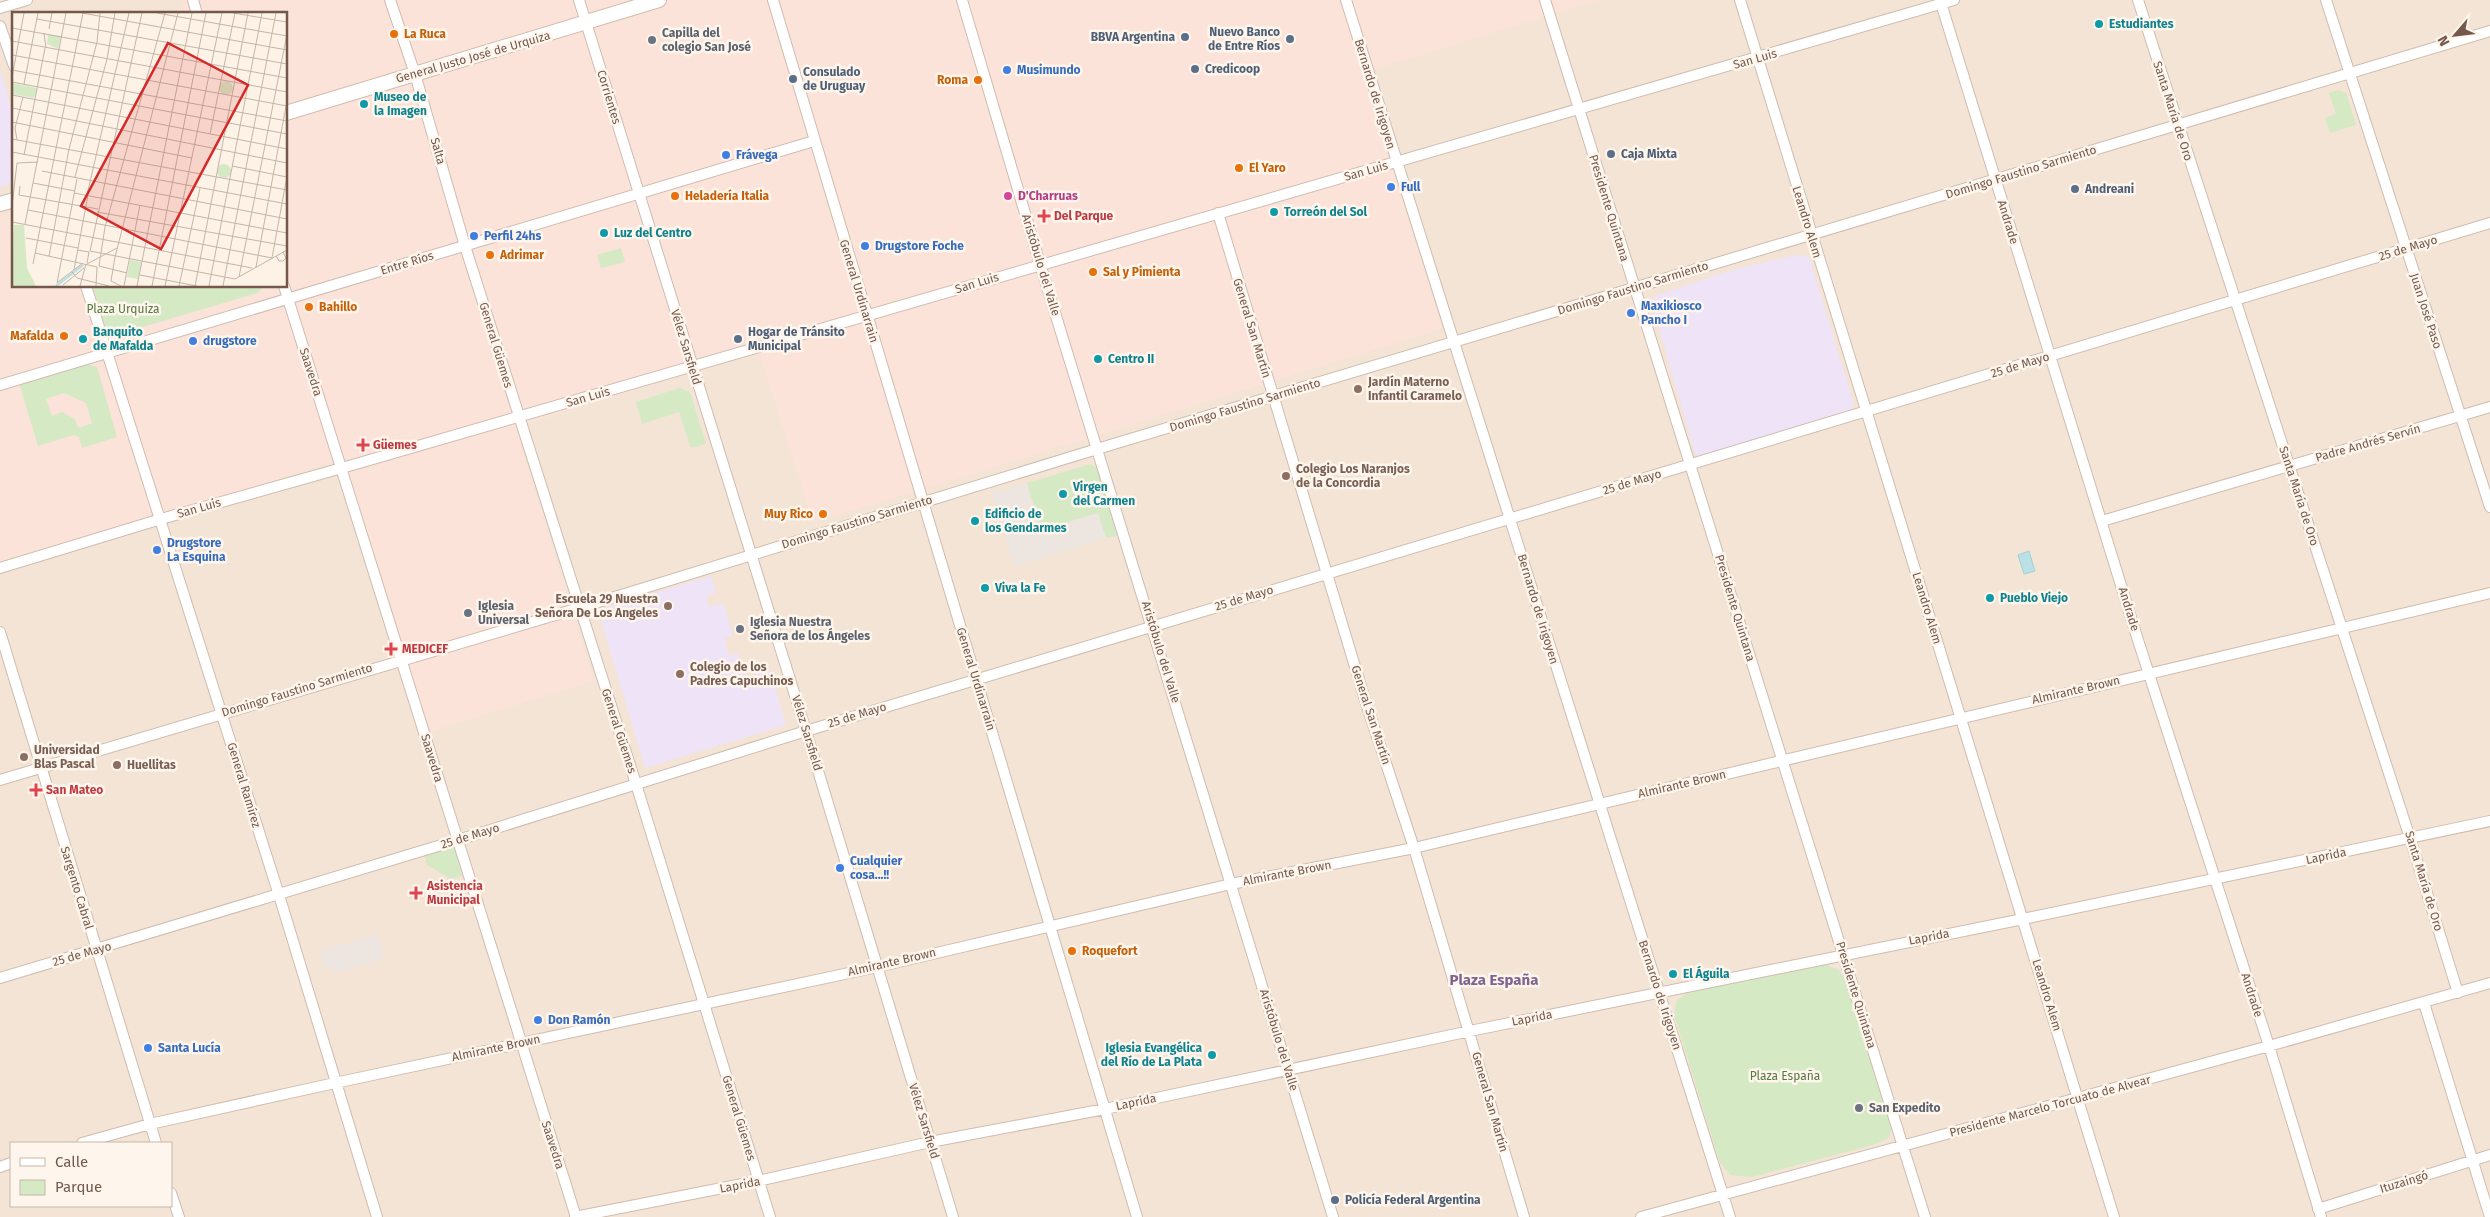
<svg xmlns="http://www.w3.org/2000/svg" width="2490" height="1217" font-family="'Fira Sans',sans-serif">
  <style>
    .residential { fill: #f3e4d5; fill-rule: evenodd }
    .commercial { fill: #fbe3da }
    .industrial { fill: #ece5e0 }
    .education { fill: #efe3f8 }
    .green { fill: #d5e9c5; fill-rule: evenodd }
    .water { fill: #bbe0e5; stroke: #a2d0d6 }
    .lines { fill: none; stroke-linecap: round; stroke-linejoin: round }
    .street-casing { stroke: #cfbcb0; stroke-width: 12 }
    .secondary-casing { stroke: #d2bbad; stroke-width: 16 }
    .street { stroke: #fff; stroke-width: 10 }
    .secondary { stroke: #fff; stroke-width: 14 }
    .culture-dot { fill: #0f9aa8; stroke: #fef6ec; stroke-width: 2 }
    .food-dot { fill: #e8710a; stroke: #fef6ec; stroke-width: 2 }
    .service-dot { fill: #5c6f8a; stroke: #fef6ec; stroke-width: 2 }
    .worship-dot { fill: #6b7280; stroke: #fef6ec; stroke-width: 2 }
    .shop-dot { fill: #3f7fe0; stroke: #fef6ec; stroke-width: 2 }
    .hotel-dot { fill: #d1479c; stroke: #fef6ec; stroke-width: 2 }
    .health-dot { fill: #e0444e; stroke: #fef6ec; stroke-width: 2 }
    .education-dot { fill: #8d6e63; stroke: #fef6ec; stroke-width: 2 }
    .labels { text-anchor: middle; stroke-width: 5; stroke-linejoin: round; paint-order: stroke }
    .culture-label { font-size: 12px; font-weight: bold; fill: #0d838f; stroke: #fef6ec; text-anchor: start }
    .service-label { font-size: 12px; font-weight: bold; fill: #4e5e75; stroke: #fef6ec; text-anchor: start }
    .worship-label { font-size: 12px; font-weight: bold; fill: #5b616d; stroke: #fef6ec; text-anchor: start }
    .food-label { font-size: 12px; font-weight: bold; fill: #c56008; stroke: #fef6ec; text-anchor: start }
    .street-label { font-size: 12px; fill: #74584c; stroke: #fef6ec }
    .shop-label { font-size: 12px; font-weight: bold; fill: #366cbe; stroke: #fef6ec; text-anchor: start }
    .hotel-label { font-size: 12px; font-weight: bold; fill: #b23c85; stroke: #fef6ec; text-anchor: start }
    .health-label { font-size: 12px; font-weight: bold; fill: #be3a42; stroke: #fef6ec; text-anchor: start }
    .park-label { font-size: 12px; fill: #567943; stroke: #fef6ec }
    .education-label { font-size: 12px; font-weight: bold; fill: #785e54; stroke: #fef6ec; text-anchor: start }
    .quarter-label { font-size: 15px; font-weight: bold; fill: #7f6390; stroke: #fef6ec }
    .inset-river { fill: none; stroke: #bbe0e5; stroke-width: 2.5 }
    .inset-road { fill: none; stroke: #c6b4a8; stroke-width: 1 }
    .view { fill: #d62828; fill-opacity: 0.15; stroke: #d62828; stroke-width: 2.5 }
    .inset-edge { fill: none; stroke: #74584c; stroke-width: 2.5 }
  </style>
  <rect width="100%" height="100%" fill="#fcf2e6"/>
  <path class="residential" d="M0 0H2490V1217H0ZM14 14H286V286H14ZM11 1143H171V1206H11Z"/>
  <path class="commercial" d="M181 0H1600L1363 73 1442 329 813 523 759 352 515 427 594 681 419 735 333 462 0 565V214L14 210V286H286V14H185Z"/>
  <path class="industrial" d="M1027 483 1041 530 1099 513 1106 538 1014 566 992 493Z
    M377 934 385 958 334 973 332 968 325 970 320 951Z"/>
  <path class="education" d="M0 70 14 118V183L0 187Z
    M1796 255 1809 257 1854 404 1850 410 1700 455 1695 454 1651 300 1658 295 1729 271Z
    M711 576 716 593 706 596 709 607 723 603 733 635 724 638 729 656 738 653 744 678 770 670 786 725 645 768 598 610Z"/>
  <path class="green" d="M2338 90 2346 93 2356 125 2330 133 2325 118 2336 114 2329 93Z
    M621 248 625 262 601 268 597 255Z
    M93 286H264L258 293 119 334 109 331 103 321Z
    M85 363 97 367 117 437 82 448 79 437 74 435 38 446 19 383ZM64 393 86 403 92 423 78 428 75 419 62 412 52 416 46 399Z
    M680 388 690 392 706 444 691 448 679 412 642 424 636 402Z
    M1091 464 1098 468 1117 536 1106 538 1098 513 1041 530 1027 483Z
    M454 846 462 876 451 879 427 865 424 854Z
    M1824 964 1839 970 1852 993 1893 1123 1889 1138 1873 1145 1752 1177 1731 1175 1720 1163 1674 1015 1677 1000 1691 990Z"/>
  <path class="water" d="M2029 551 2035 571 2024 574 2018 555Z"/>
  <g class="lines">
    <defs>
      <path id="street" d="M193 0 197 14
        M390 0 415 74 465 246 636 784 770 1217
        M579 0 806 731 953 1217
        M773 0 1137 1217
        M962 0 1040 264 1333 1217
        M1346 0C1472 406 1605 811 1730 1217
        M1545 0 1925 1217
        M1740 0 2114 1217
        M1940 0 2137 637 2269 1046 2321 1217
        M2138 0 2410 838 2458 993
        M2326 0 2490 507
        M0 8 27 0
        M0 26 14 66
        M1218 213 1366 703 1414 848 1524 1217
        M86 286 279 895 377 1217
        M284 286 576 1217
        M0 385 814 141
        M2102 521 2490 407
        M0 568 161 519 342 468 1954 0
        M0 632 156 1143
        M0 780 579 608 1097 449 2490 31
        M0 978 458 840 806 731 2490 223
        M2424 1003 2490 1217
        M82 1143 150 1124 335 1083 877 967 1231 884 1414 848 2490 593
        M0 1167 11 1163
        M171 1193 179 1217
        M2318 1209 2490 1155
        M575 1217 758 1181 930 1142 1105 1109 1470 1031 2023 919 2490 821
        M1641 1217 2269 1046 2490 983"/>
      <path id="secondary" d="M286 113 659 0
        M0 204 14 200"/>
    </defs>
    <use href="#street" class="street-casing"/>
    <use href="#secondary" class="secondary-casing"/>
    <use href="#street" class="street"/>
    <use href="#secondary" class="secondary"/>
  </g>
  <g class="culture-dot">
    <circle cx="2099" cy="24" r="5"/>
    <circle cx="364" cy="104" r="5"/>
    <circle cx="1274" cy="212" r="5"/>
    <circle cx="604" cy="233" r="5"/>
    <circle cx="83" cy="339" r="5"/>
    <circle cx="1098" cy="359" r="5"/>
    <circle cx="1063" cy="494" r="5"/>
    <circle cx="975" cy="521" r="5"/>
    <circle cx="985" cy="588" r="5"/>
    <circle cx="1990" cy="598" r="5"/>
    <circle cx="1673" cy="974" r="5"/>
    <circle cx="1212" cy="1055" r="5"/>
  </g>
  <g class="food-dot">
    <circle cx="394" cy="34" r="5"/>
    <circle cx="978" cy="80" r="5"/>
    <circle cx="1239" cy="168" r="5"/>
    <circle cx="675" cy="196" r="5"/>
    <circle cx="490" cy="255" r="5"/>
    <circle cx="1093" cy="272" r="5"/>
    <circle cx="309" cy="307" r="5"/>
    <circle cx="64" cy="336" r="5"/>
    <circle cx="823" cy="514" r="5"/>
    <circle cx="1072" cy="951" r="5"/>
  </g>
  <g class="service-dot">
    <circle cx="1185" cy="37" r="5"/>
    <circle cx="1290" cy="39" r="5"/>
    <circle cx="1195" cy="69" r="5"/>
    <circle cx="793" cy="79" r="5"/>
    <circle cx="1611" cy="154" r="5"/>
    <circle cx="2075" cy="189" r="5"/>
    <circle cx="738" cy="339" r="5"/>
    <circle cx="1335" cy="1200" r="5"/>
  </g>
  <g class="worship-dot">
    <circle cx="652" cy="40" r="5"/>
    <circle cx="468" cy="613" r="5"/>
    <circle cx="740" cy="629" r="5"/>
    <circle cx="1859" cy="1108" r="5"/>
  </g>
  <g class="shop-dot">
    <circle cx="1007" cy="70" r="5"/>
    <circle cx="726" cy="155" r="5"/>
    <circle cx="1391" cy="187" r="5"/>
    <circle cx="474" cy="236" r="5"/>
    <circle cx="865" cy="246" r="5"/>
    <circle cx="1631" cy="313" r="5"/>
    <circle cx="193" cy="341" r="5"/>
    <circle cx="157" cy="550" r="5"/>
    <circle cx="840" cy="868" r="5"/>
    <circle cx="538" cy="1020" r="5"/>
    <circle cx="148" cy="1048" r="5"/>
  </g>
  <circle class="hotel-dot" cx="1008" cy="196" r="5"/>
  <g class="health-dot">
    <path d="M1041.5 208.5h5v5h5v5h-5v5h-5v-5h-5v-5h5z"/>
    <path d="M360.5 437.5h5v5h5v5h-5v5h-5v-5h-5v-5h5z"/>
    <path d="M388.5 641.5h5v5h5v5h-5v5h-5v-5h-5v-5h5z"/>
    <path d="M33.5 782.5h5v5h5v5h-5v5h-5v-5h-5v-5h5z"/>
    <path d="M413.5 885.5h5v5h5v5h-5v5h-5v-5h-5v-5h5z"/>
  </g>
  <g class="education-dot">
    <circle cx="1358" cy="389" r="5"/>
    <circle cx="1286" cy="476" r="5"/>
    <circle cx="668" cy="606" r="5"/>
    <circle cx="680" cy="674" r="5"/>
    <circle cx="24" cy="757" r="5"/>
    <circle cx="117" cy="765" r="5"/>
  </g>
  <g class="labels">
    <g class="culture-label">
      <text x="2109" y="28">Estudiantes</text>
      <text x="374" y="101">Museo de<tspan x="374" dy="14">la Imagen</tspan></text>
      <text x="1284" y="216">Torreón del Sol</text>
      <text x="614" y="237">Luz del Centro</text>
      <text x="93" y="336">Banquito<tspan x="93" dy="14">de Mafalda</tspan></text>
      <text x="1108" y="363">Centro II</text>
      <text x="1073" y="491">Virgen<tspan x="1073" dy="14">del Carmen</tspan></text>
      <text x="985" y="518">Edificio de<tspan x="985" dy="14">los Gendarmes</tspan></text>
      <text x="995" y="592">Viva la Fe</text>
      <text x="2000" y="602">Pueblo Viejo</text>
      <text x="1683" y="978">El Águila</text>
      <text x="1202" y="1052" text-anchor="end">Iglesia Evangélica<tspan x="1202" dy="14">del Río de La Plata</tspan></text>
    </g>
    <g class="service-label">
      <text x="1280" y="36" text-anchor="end">Nuevo Banco<tspan x="1280" dy="14">de Entre Ríos</tspan></text>
      <text x="1175" y="41" text-anchor="end">BBVA Argentina</text>
      <text x="1205" y="73">Credicoop</text>
      <text x="803" y="76">Consulado<tspan x="803" dy="14">de Uruguay</tspan></text>
      <text x="1621" y="158">Caja Mixta</text>
      <text x="2085" y="193">Andreani</text>
      <text x="748" y="336">Hogar de Tránsito<tspan x="748" dy="14">Municipal</tspan></text>
      <text x="1345" y="1204">Policía Federal Argentina</text>
    </g>
    <g class="worship-label">
      <text x="662" y="37">Capilla del<tspan x="662" dy="14">colegio San José</tspan></text>
      <text x="478" y="610">Iglesia<tspan x="478" dy="14">Universal</tspan></text>
      <text x="750" y="626">Iglesia Nuestra<tspan x="750" dy="14">Señora de los Ángeles</tspan></text>
      <text x="1869" y="1112">San Expedito</text>
    </g>
    <g class="food-label">
      <text x="404" y="38">La Ruca</text>
      <text x="968" y="84" text-anchor="end">Roma</text>
      <text x="1249" y="172">El Yaro</text>
      <text x="685" y="200">Heladería Italia</text>
      <text x="500" y="259">Adrimar</text>
      <text x="1103" y="276">Sal y Pimienta</text>
      <text x="319" y="311">Bahillo</text>
      <text x="54" y="340" text-anchor="end">Mafalda</text>
      <text x="813" y="518" text-anchor="end">Muy Rico</text>
      <text x="1082" y="955">Roquefort</text>
    </g>
    <g class="street-label">
      <text transform="translate(473 57) rotate(-16)" y="4">General Justo José de Urquiza</text>
      <text transform="translate(1755 59) rotate(-16)" y="4">San Luis</text>
      <text transform="translate(1375 94) rotate(73)" y="4">Bernardo de Irigoyen</text>
      <text transform="translate(609 97) rotate(73)" y="4">Corrientes</text>
      <text transform="translate(2173 111) rotate(72)" y="4">Santa María de Oro</text>
      <text transform="translate(438 151) rotate(74)" y="4">Salta</text>
      <text transform="translate(1366 171) rotate(-16)" y="4">San Luis</text>
      <text transform="translate(2021 172) rotate(-17)" y="4">Domingo Faustino Sarmiento</text>
      <text transform="translate(1609 208) rotate(73)" y="4">Presidente Quintana</text>
      <text transform="translate(1807 222) rotate(73)" y="4">Leandro Alem</text>
      <text transform="translate(2008 222) rotate(73)" y="4">Andrade</text>
      <text transform="translate(2408 248) rotate(-17)" y="4">25 de Mayo</text>
      <text transform="translate(407 263) rotate(-17)" y="4">Entre Ríos</text>
      <text transform="translate(1041 265) rotate(73)" y="4">Aristóbulo del Valle</text>
      <text transform="translate(977 283) rotate(-17)" y="4">San Luis</text>
      <text transform="translate(1633 288) rotate(-17)" y="4">Domingo Faustino Sarmiento</text>
      <text transform="translate(859 291) rotate(73)" y="4">General Urdinarrain</text>
      <text transform="translate(2426 311) rotate(72)" y="4">Juan José Paso</text>
      <text transform="translate(1252 328) rotate(73)" y="4">General San Martín</text>
      <text transform="translate(496 345) rotate(73)" y="4">General Güemes</text>
      <text transform="translate(686 347) rotate(73)" y="4">Vélez Sarsfield</text>
      <text transform="translate(2020 365) rotate(-17)" y="4">25 de Mayo</text>
      <text transform="translate(311 372) rotate(72)" y="4">Saavedra</text>
      <text transform="translate(588 397) rotate(-16)" y="4">San Luis</text>
      <text transform="translate(1245 405) rotate(-17)" y="4">Domingo Faustino Sarmiento</text>
      <text transform="translate(2368 443) rotate(-16)" y="4">Padre Andrés Servín</text>
      <text transform="translate(1632 482) rotate(-17)" y="4">25 de Mayo</text>
      <text transform="translate(2299 496) rotate(72)" y="4">Santa María de Oro</text>
      <text transform="translate(199 508) rotate(-16)" y="4">San Luis</text>
      <text transform="translate(857 522) rotate(-17)" y="4">Domingo Faustino Sarmiento</text>
      <text transform="translate(1244 598) rotate(-17)" y="4">25 de Mayo</text>
      <text transform="translate(1735 608) rotate(73)" y="4">Presidente Quintana</text>
      <text transform="translate(1927 608) rotate(73)" y="4">Leandro Alem</text>
      <text transform="translate(1538 609) rotate(73)" y="4">Bernardo de Irigoyen</text>
      <text transform="translate(2129 609) rotate(73)" y="4">Andrade</text>
      <text transform="translate(1161 652) rotate(73)" y="4">Aristóbulo del Valle</text>
      <text transform="translate(976 679) rotate(73)" y="4">General Urdinarrain</text>
      <text transform="translate(297 690) rotate(-17)" y="4">Domingo Faustino Sarmiento</text>
      <text transform="translate(2076 690) rotate(-13)" y="4">Almirante Brown</text>
      <text transform="translate(857 715) rotate(-17)" y="4">25 de Mayo</text>
      <text transform="translate(1371 715) rotate(72)" y="4">General San Martín</text>
      <text transform="translate(619 731) rotate(72)" y="4">General Güemes</text>
      <text transform="translate(807 733) rotate(73)" y="4">Vélez Sarsfield</text>
      <text transform="translate(432 758) rotate(73)" y="4">Saavedra</text>
      <text transform="translate(1682 784) rotate(-13)" y="4">Almirante Brown</text>
      <text transform="translate(244 785) rotate(73)" y="4">General Ramírez</text>
      <text transform="translate(470 836) rotate(-17)" y="4">25 de Mayo</text>
      <text transform="translate(2326 856) rotate(-12)" y="4">Laprida</text>
      <text transform="translate(1287 873) rotate(-11)" y="4">Almirante Brown</text>
      <text transform="translate(2424 881) rotate(73)" y="4">Santa María de Oro</text>
      <text transform="translate(77 888) rotate(73)" y="4">Sargento Cabral</text>
      <text transform="translate(1929 937) rotate(-11)" y="4">Laprida</text>
      <text transform="translate(82 954) rotate(-16)" y="4">25 de Mayo</text>
      <text transform="translate(892 962) rotate(-13)" y="4">Almirante Brown</text>
      <text transform="translate(1660 995) rotate(72)" y="4">Bernardo de Irigoyen</text>
      <text transform="translate(1856 995) rotate(73)" y="4">Presidente Quintana</text>
      <text transform="translate(2047 995) rotate(73)" y="4">Leandro Alem</text>
      <text transform="translate(2252 995) rotate(72)" y="4">Andrade</text>
      <text transform="translate(1532 1018) rotate(-11)" y="4">Laprida</text>
      <text transform="translate(1279 1040) rotate(73)" y="4">Aristóbulo del Valle</text>
      <text transform="translate(496 1048) rotate(-12)" y="4">Almirante Brown</text>
      <text transform="translate(1136 1102) rotate(-12)" y="4">Laprida</text>
      <text transform="translate(1490 1102) rotate(74)" y="4">General San Martín</text>
      <text transform="translate(2050 1106) rotate(-15)" y="4">Presidente Marcelo Torcuato de Alvear</text>
      <text transform="translate(739 1118) rotate(73)" y="4">General Güemes</text>
      <text transform="translate(924 1121) rotate(73)" y="4">Vélez Sarsfield</text>
      <text transform="translate(553 1145) rotate(72)" y="4">Saavedra</text>
      <text transform="translate(2404 1182) rotate(-17)" y="4">Ituzaingó</text>
      <text transform="translate(740 1185) rotate(-11)" y="4">Laprida</text>
    </g>
    <g class="shop-label">
      <text x="1017" y="74">Musimundo</text>
      <text x="736" y="159">Frávega</text>
      <text x="1401" y="191">Full</text>
      <text x="484" y="240">Perfil 24hs</text>
      <text x="875" y="250">Drugstore Foche</text>
      <text x="1641" y="310">Maxikiosco<tspan x="1641" dy="14">Pancho I</tspan></text>
      <text x="203" y="345">drugstore</text>
      <text x="167" y="547">Drugstore<tspan x="167" dy="14">La Esquina</tspan></text>
      <text x="850" y="865">Cualquier<tspan x="850" dy="14">cosa...!!</tspan></text>
      <text x="548" y="1024">Don Ramón</text>
      <text x="158" y="1052">Santa Lucía</text>
    </g>
    <g class="hotel-label">
      <text x="1018" y="200">D'Charruas</text>
    </g>
    <g class="health-label">
      <text x="1054" y="220">Del Parque</text>
      <text x="373" y="449">Güemes</text>
      <text x="402" y="653">MEDICEF</text>
      <text x="46" y="794">San Mateo</text>
      <text x="427" y="890">Asistencia<tspan x="427" dy="14">Municipal</tspan></text>
    </g>
    <g class="park-label">
      <text x="123" y="313">Plaza Urquiza</text>
      <text x="1785" y="1080">Plaza España</text>
    </g>
    <g class="education-label">
      <text x="1368" y="386">Jardín Materno<tspan x="1368" dy="14">Infantil Caramelo</tspan></text>
      <text x="1296" y="473">Colegio Los Naranjos<tspan x="1296" dy="14">de la Concordia</tspan></text>
      <text x="658" y="603" text-anchor="end">Escuela 29 Nuestra<tspan x="658" dy="14">Señora De Los Angeles</tspan></text>
      <text x="690" y="671">Colegio de los<tspan x="690" dy="14">Padres Capuchinos</tspan></text>
      <text x="34" y="754">Universidad<tspan x="34" dy="14">Blas Pascal</tspan></text>
      <text x="127" y="769">Huellitas</text>
    </g>
    <g class="quarter-label">
      <text x="1494" y="985">Plaza España</text>
    </g>
  </g>
  <g transform="translate(12 12)">
    <rect width="275" height="275" fill="#fcf2e6"/>
    <path d="M36 22 49 24 46 37 35 32ZM207 76a7 7 0 1 1 14 0a7 7 0 1 1-14 0ZM0 71 25 76 22 86 0 82ZM205 159a7 7 0 1 1 14 0a7 7 0 1 1-14 0ZM2 213H12L15 256 24 274H0ZM118 248 129 250 126 267 115 265Z" fill="#d5e9c5"/>
    <path class="inset-river" d="M44 274 71 253"/>
    <path class="inset-road" d="M70 1 275 38M130 1 78 239 223 267 275 238M145 1 275 24M221 1 275 10M25 7 275 52M0 16 275 66M37 17 40 1M32 21 34 36M0 29 275 80M0 43 275 94M0 58 275 109M0 65 12 1M0 70 275 122M12 72 26 1M0 83 275 137M0 96 275 151M0 110 180 146M198 122 223 1M0 127 275 178M5 128 3 116 11 85M0 140 275 192M12 143 33 36M220 154 275 165M30 159 275 207M63 165 95 47 103 1M21 171 63 179M8 174 7 183 86 197M62 181 275 221M75 183 117 1M0 194 5 151 26 150M16 198 260 246M85 200 275 234M0 210 240 256M13 212 54 1M14 226 66 236M65 238 77 240 75 251M23 241 85 255 84 274M37 244 57 137 85 30 88 1M264 244 267 249H271L274 246 271 240M260 246 275 164M21 252 71 1M75 252 105 236M244 255 275 89M62 258 76 183M60 260 65 266 97 274M115 261 87 254 93 215 153 1M128 263 185 274M227 265 275 22M46 270 71 251M45 271 65 167M51 273 72 256M68 274 74 252M109 274 99 269 103 245 166 1M112 274 128 193M125 274 180 1M140 274 194 1M153 274 210 1M167 274 188 176M183 274 236 1M197 274 250 1M211 274 264 1"/>
    <path class="view" d="M156 31 236 73 149 237 69 194Z"/>
    <rect width="275" height="275" class="inset-edge"/>
  </g>
  <rect x="10" y="1142" width="162" height="65" fill="#fef6ec" stroke="#c7b7ac"/>
  <rect x="20" y="1158" width="25" height="8" fill="#ffffff" stroke="#c7b7ac"/>
  <text x="55" y="1167" font-size="15" fill="#74584c">Calle</text>
  <rect x="20" y="1180" width="25" height="15" fill="#d5e9c5" stroke="#c7b7ac"/>
  <text x="55" y="1192" font-size="15" fill="#74584c">Parque</text>
  <g transform="translate(2455 35) rotate(242)" stroke="#fef6ec" stroke-width="4" paint-order="stroke">
  <path d="M0-4L9 19L0 12L-9 19Z" fill="#74584c"/>
  <text y="-8" font-size="14" font-weight="bold" text-anchor="middle" fill="#74584c">N</text>
  </g>
</svg>
